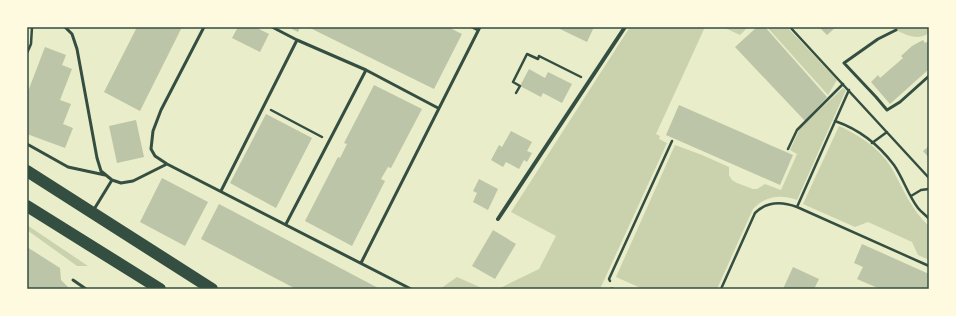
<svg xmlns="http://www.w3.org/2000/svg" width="956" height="316" font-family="Helvetica,sans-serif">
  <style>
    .green { fill: #cad2ad }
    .building { fill: #bcc5a7 }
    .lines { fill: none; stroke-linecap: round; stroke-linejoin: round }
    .path { stroke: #344e41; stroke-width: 2.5 }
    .service { stroke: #344e41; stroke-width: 3 }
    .minor { stroke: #344e41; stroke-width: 4 }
    .motorway { stroke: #344e41; stroke-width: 12 }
    .neatline { fill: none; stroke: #344e41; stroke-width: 1.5 }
  </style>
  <rect width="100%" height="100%" fill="#e9edc9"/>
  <path class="green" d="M630 27H705L656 134 660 136 659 139 667 143 600 289H498L539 269 556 236 511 212Z
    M723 27H748L740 35Z
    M767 27H787L837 80 828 95Z
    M895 27H929V33C918 41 906 35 896 30Z
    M843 88 846 90 797 200C780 194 765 196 753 209L717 289H643L616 277 675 145 702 155 729 167V175L732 180 737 183 753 189H757L765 184 781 190 797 154 790 150 800 128Z
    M839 126C859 135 878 147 891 167 903 188 911 210 929 226V260L918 255 912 242 868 222 855 227 803 204Z
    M27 225 88 266H77L27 230Z
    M457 277 484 289H440Z"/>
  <path class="building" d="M137 27H182L140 111 104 92Z
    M238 27H255L269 34 260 52 232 38Z
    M288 27H300L298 32Z
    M308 27H448L462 34 434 89Z
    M560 27H594L587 42 560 29Z
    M757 27H765L827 97 805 121 735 47Z
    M819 27H836L827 35Z
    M923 40 925 43 929 41V69L890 104 871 82 878 75 880 78 903 58 901 56 912 46Z
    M45 47 66 55 62 65 72 69 60 100 71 104 63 124 73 128 65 148 27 134V94Z
    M529 69 545 78 548 72 572 84 562 103 543 93 541 97 520 86Z
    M374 85 422 109 391 168 388 167 381 179 385 181 352 246 305 221 338 157 340 158 347 144 344 143Z
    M679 105 793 155 780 185 666 135Z
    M266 114 312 138 276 208 230 183Z
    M136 120 144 157 117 163 109 126Z
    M511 131 532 142 527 151 532 153 527 162 524 160 519 169 506 162 503 167 491 160 499 145 502 147Z
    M929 146V158L923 151Z
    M162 178 208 202 185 246 140 222Z
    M479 179 498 189 488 210 473 202 477 193 473 191Z
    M219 204 380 289H296L201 239Z
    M493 230 516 244 495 279 472 266Z
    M862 244 929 274V289H880L857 279 863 267 854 263Z
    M27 247 60 268 61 280 70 289H27Z
    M793 267 819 279 814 289H783Z"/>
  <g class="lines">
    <path class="path" d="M790 27 929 178
      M27 53 31 44 32 27
      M516 93 520 86 513 82 527 54 538 59 539 56 581 77
      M271 110 322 137
      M835 121C858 129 879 145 894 165 903 178 908 195 918 208 921 212 926 215 929 219
      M872 143 887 132
      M788 149 797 130 843 84
      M911 196 921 190 929 189
      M797 207 849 90
      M610 281 609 279 672 141
      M721 289 755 213C767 201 781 201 797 207L929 266"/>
    <path class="service" d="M65 27 72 34 77 49 97 158 101 171 112 180 121 183 133 181 167 164
      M204 27 161 110 153 131 151 149 155 156 167 164 411 289
      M272 27 297 40 366 70 438 108
      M472 27 478 30
      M896 30 878 39 844 63 876 97 887 110 900 102 929 76
      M27 144 68 167 105 175
      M221 191 297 40
      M93 211 112 180
      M286 224 366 70
      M361 263 480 27
      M73 280 86 289
      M611 289H613"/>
    <path class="minor" d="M498 219 625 27"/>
    <path class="motorway" d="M27 171 212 289
      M27 206 160 289"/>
  </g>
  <rect width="956" height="316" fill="none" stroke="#fefae0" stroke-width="56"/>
  <rect x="28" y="28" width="900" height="260" class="neatline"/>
</svg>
